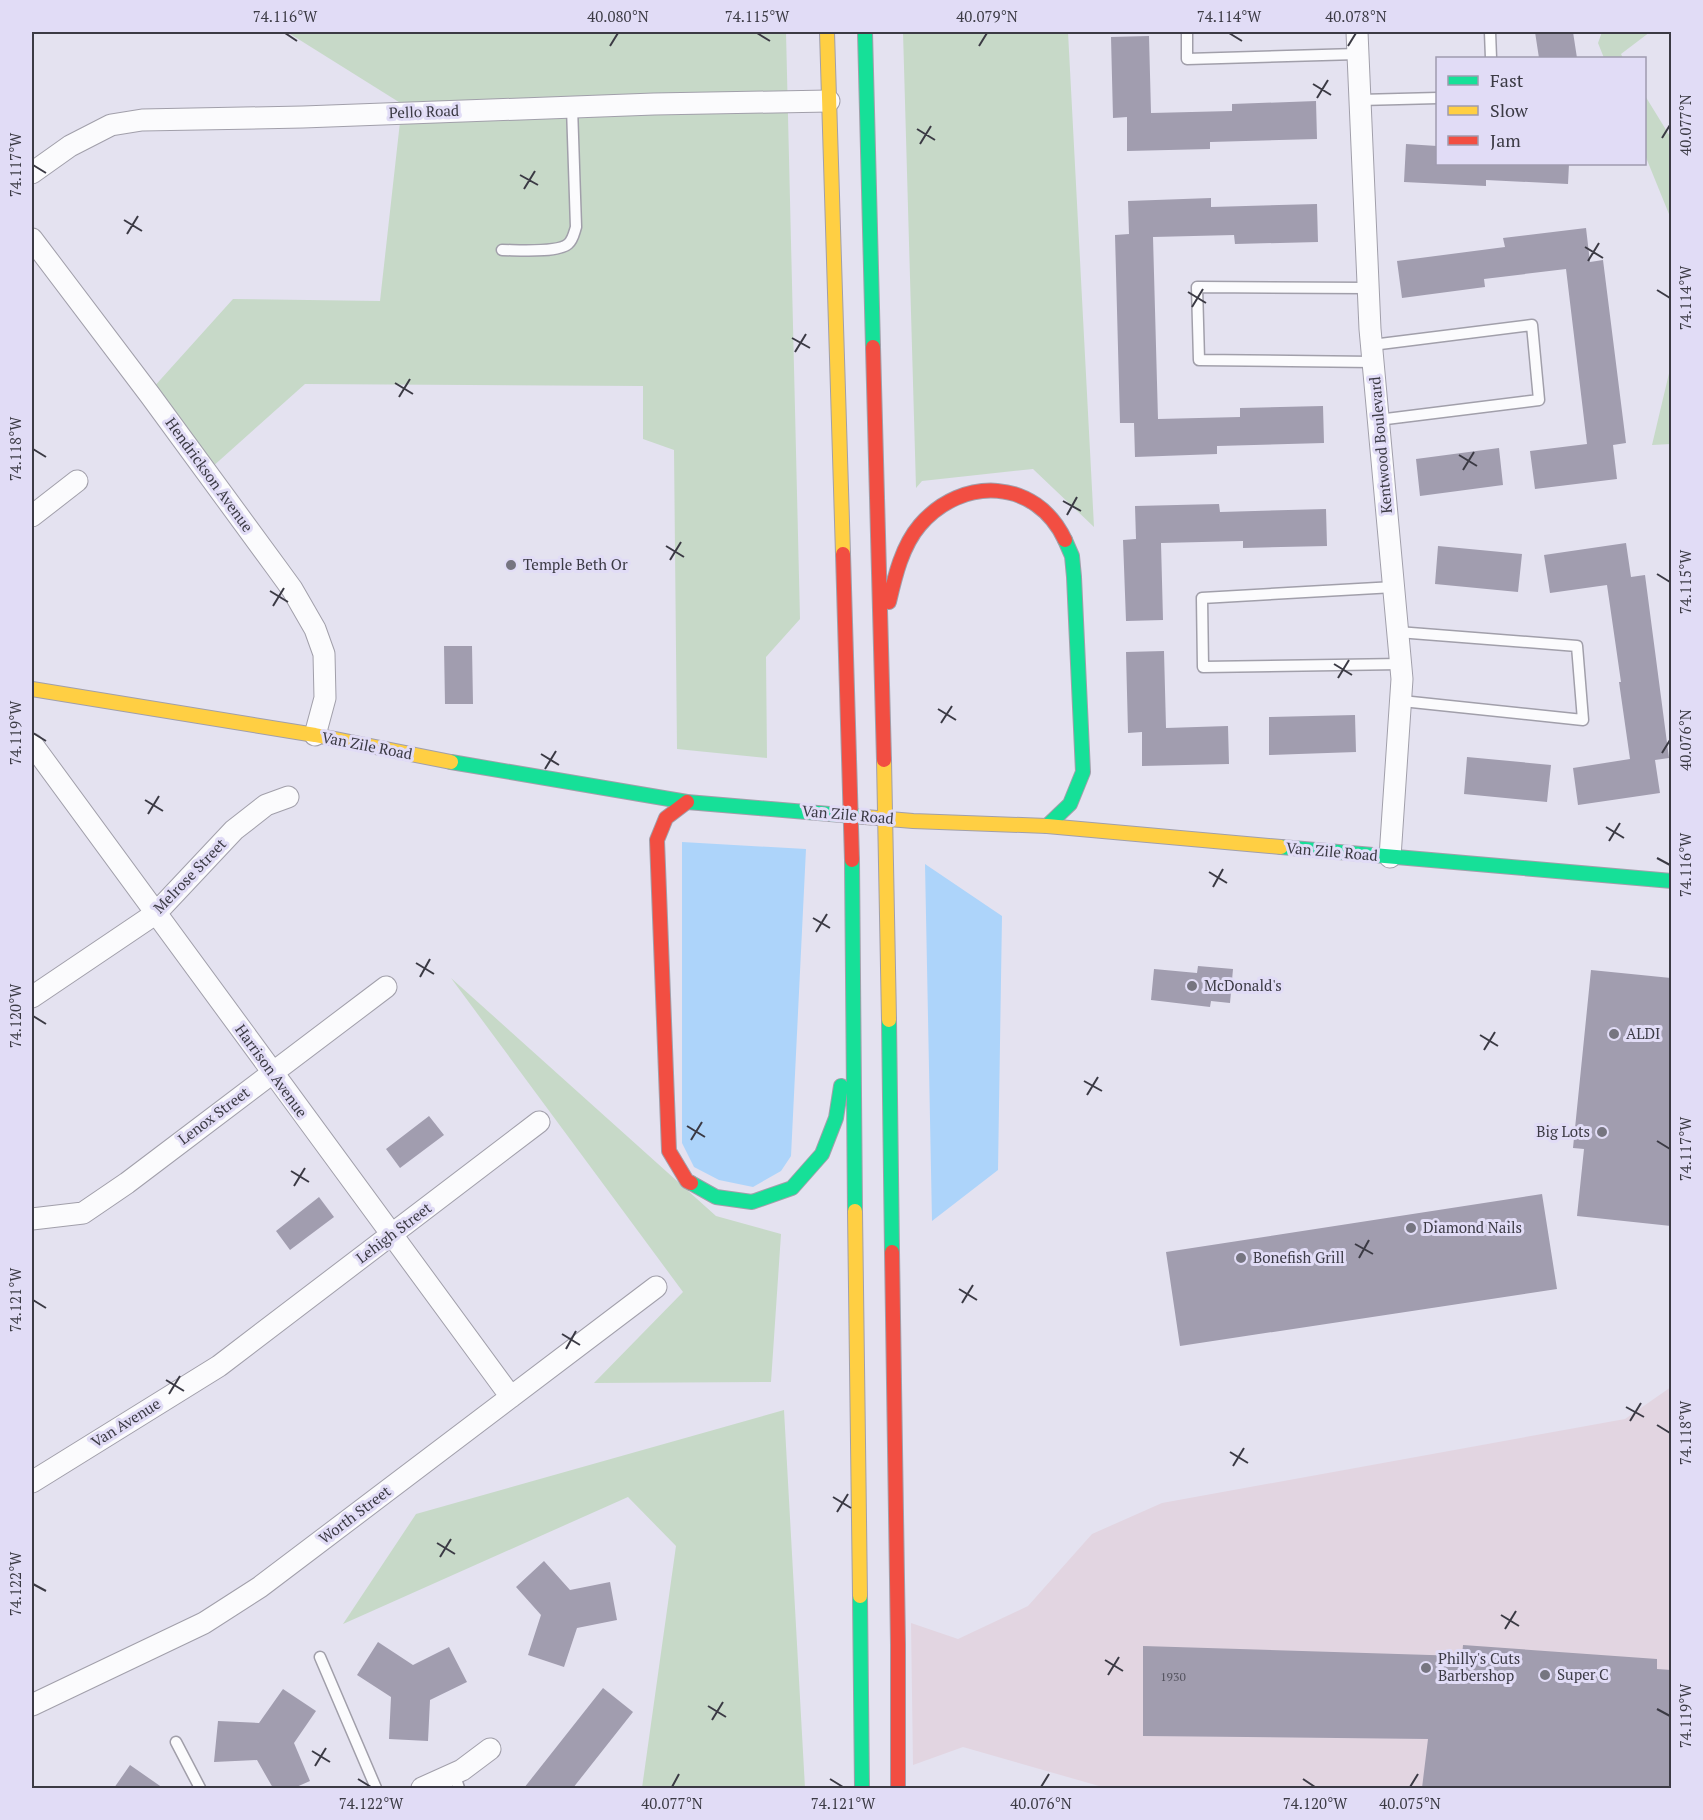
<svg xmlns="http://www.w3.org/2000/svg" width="1703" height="1820" font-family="'PT Serif',serif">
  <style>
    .commercial { fill: #e2d5e1 }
    .green { fill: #c7d9c8 }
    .water { fill: #add4fa }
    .building { fill: #a19daf }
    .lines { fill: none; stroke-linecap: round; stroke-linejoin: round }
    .lane-casing { stroke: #a19faa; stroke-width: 13 }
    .street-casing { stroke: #a19faa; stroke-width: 23 }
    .fast-casing { stroke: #a19faa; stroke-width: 16 }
    .slow-casing { stroke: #a19faa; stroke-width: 16 }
    .jam-casing { stroke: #a19faa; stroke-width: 16 }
    .lane { stroke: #fbfbfd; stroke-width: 10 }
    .street { stroke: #fbfbfd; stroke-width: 21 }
    .fast { stroke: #16e098; stroke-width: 14 }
    .slow { stroke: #ffcf43; stroke-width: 14 }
    .jam { stroke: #f24e42; stroke-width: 14 }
    .ticks { fill: none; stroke: #3b3a44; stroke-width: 2 }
    .poi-dot { fill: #767580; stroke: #e1dcf6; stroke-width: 2 }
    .labels { text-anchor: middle; stroke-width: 6; stroke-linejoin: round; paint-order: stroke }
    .number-label { font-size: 12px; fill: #54535f }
    .street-label { font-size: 15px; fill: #3b3a44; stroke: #e1dcf6 }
    .poi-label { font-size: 15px; fill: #3b3a44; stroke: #e1dcf6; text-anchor: start }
    .neatline { fill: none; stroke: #3b3a44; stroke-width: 2 }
    .ticks-label { font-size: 15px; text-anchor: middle; fill: #3b3a44 }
  </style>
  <rect width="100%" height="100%" fill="#e4e2f0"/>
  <path class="commercial" d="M1671 1387V1788H1106L963 1747 913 1765 911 1623 958 1639 1028 1606 1092 1534 1162 1503 1625 1419Z"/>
  <path class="green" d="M287 32H786L800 619 766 657 767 758 677 749 674 450 643 439V386L305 384 211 468 152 389 233 299 380 301 402 104Z
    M903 32H1068L1094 527 1033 469 922 481 916 488Z
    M1602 32H1650L1621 54 1623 58H1604L1598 43Z
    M1644 94 1671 138V219L1645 155Z
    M1671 365V444L1652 445Z
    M451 978 716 1216 781 1234 771 1382 594 1383 683 1292Z
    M784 1410 805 1788H642L676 1546 628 1497 343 1624 416 1514Z"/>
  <path class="water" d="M682 842 806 849 791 1156 781 1171 753 1187 719 1180 694 1167 682 1143Z
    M925 864 1002 916 998 1170 932 1221Z"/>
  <path class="building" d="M1535 32H1573L1577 58H1539Z
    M1149 36 1151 113 1232 111V104L1316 101 1317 139 1210 142V149L1127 151V117L1113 118 1111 37Z
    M1406 144 1437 146V164H1569L1568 184 1486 180V186L1404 182Z
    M1211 198V207L1317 204 1318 242 1235 244 1234 235 1153 237 1158 419 1240 417V408L1323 406 1324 443 1217 446V454L1135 457 1134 423H1120L1115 235 1129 234 1128 201Z
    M1586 228 1590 262 1603 260 1626 443 1613 445 1617 479 1535 489 1530 451 1587 444 1566 269 1484 279 1485 287 1402 298 1397 261 1505 247 1503 238Z
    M1499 448 1503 485 1420 496 1416 459Z
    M1219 504 1220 512 1326 509 1327 546 1243 548V541L1161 543 1163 620 1126 621 1123 540 1136 539 1135 506Z
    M1626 543 1631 577 1645 575 1669 758 1655 760 1660 793 1578 805 1573 768 1630 759 1619 682H1621L1607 585 1550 593 1544 555Z
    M1438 546 1522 554 1518 592 1435 584Z
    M444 646H472L473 704H445Z
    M1164 651 1166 728 1228 726 1229 764 1142 766V732L1128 733 1126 652Z
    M1355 715 1356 752 1269 755V717Z
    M1467 757 1551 765 1547 802 1464 794Z
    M1198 966 1233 969 1230 1003 1211 1001 1210 1007 1151 1000 1154 969 1197 973Z
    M1591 970 1671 978V1226L1577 1216 1584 1149 1573 1148Z
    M429 1116 444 1135 400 1168 386 1149Z
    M1542 1194 1557 1289 1180 1346 1166 1252Z
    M319 1197 334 1217 290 1250 276 1231Z
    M544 1561 570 1590 610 1582 617 1620 577 1628 564 1667 528 1655 541 1615 516 1587Z
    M378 1642 413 1665 449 1647 467 1682 430 1700 428 1741 389 1739 391 1697 357 1675Z
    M1463 1645 1657 1659V1669L1671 1670V1788H1422L1428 1739 1143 1736V1646L1462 1656Z
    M603 1688 633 1712 573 1788H524Z
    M283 1689 316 1711 294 1743 310 1781 294 1788H273L257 1760 214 1762 218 1721 259 1723Z
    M130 1765 163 1788H114Z"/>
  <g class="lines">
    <defs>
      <path id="lane" d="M1187 32V59L1357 54
        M1490 32 1491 58
        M1360 100 1438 98
        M502 250C517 250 558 253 568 244 573 240 574 233 576 227L572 107
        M1368 288 1197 287 1199 360 1373 362
        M1372 345 1532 325 1539 400 1378 420
        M1394 587 1202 598 1203 667 1401 664
        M1398 632 1577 646 1583 720 1402 701
        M320 1657 376 1788
        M176 1742 200 1788
        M454 1773 459 1788"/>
      <path id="street" d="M1357 32 1370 329 1402 679 1390 857
        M32 173 70 146 111 125 142 120 303 117 654 104 829 101
        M32 239 150 395 276 567 292 589 315 629 324 654 325 698 315 735
        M32 516 77 481
        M32 744 511 1397
        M32 997 155 914 234 830 266 805 288 797
        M32 1219 83 1213 127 1183 386 987
        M32 1482 219 1366 539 1122
        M32 1705 204 1623 260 1587 656 1287
        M422 1788 462 1770 490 1749"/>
      <path id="fast" d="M865 32 873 347
        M451 762 687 802 865 817
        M1047 826 1070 804 1083 772 1074 577 1072 556 1065 540
        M1281 847 1672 881
        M852 860 855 1211
        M889 1020 892 1252
        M691 1183 716 1197 752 1202 792 1188 822 1154 836 1118 841 1086
        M860 1596 862 1788"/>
      <path id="slow" d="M827 32 843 554
        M32 689 315 735 451 762
        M884 760 889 1020
        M865 817 913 821 1047 826 1281 847
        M855 1211 860 1596"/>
      <path id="jam" d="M873 347 884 760
        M843 554 852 860
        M889 602C895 576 902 546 920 525 962 476 1036 478 1065 540
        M687 802 666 818 657 840 669 1151 687 1181 691 1183
        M892 1252 898 1644V1788"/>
    </defs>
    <use href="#lane" class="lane-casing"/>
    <use href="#street" class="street-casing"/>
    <use href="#fast" class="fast-casing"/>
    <use href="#slow" class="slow-casing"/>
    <use href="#jam" class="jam-casing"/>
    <use href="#lane" class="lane"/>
    <use href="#street" class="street"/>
    <use href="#fast" class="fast"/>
    <use href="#slow" class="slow"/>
    <use href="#jam" class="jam"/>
  </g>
  <path class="ticks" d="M285 33 297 41M757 33 770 41M1229 33 1242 41M610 46 618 33M979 46 987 33M1348 46 1356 33M1313 84 1331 95M1317 98 1328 80M917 129 935 140M1662 138 1670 125M920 144 931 126M33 165 46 173M520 175 538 185M524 189 535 171M124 220 142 231M127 234 138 216M1585 247 1603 258M1588 261 1599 243M1657 290 1670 298M1188 292 1206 303M1192 307 1203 289M792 338 810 348M795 352 806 334M395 383 413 394M399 397 410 379M33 449 46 457M1459 455 1477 466M1463 470 1474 452M1063 501 1081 511M1067 515 1077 497M666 546 684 557M670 560 681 542M1657 574 1670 582M270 591 288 602M273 606 284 588M1334 664 1352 675M1338 678 1349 660M938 709 956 720M941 723 952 706M33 733 46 741M1662 753 1670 740M541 754 559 765M545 769 556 751M145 800 163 811M148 814 159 796M1606 827 1624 838M1609 841 1620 823M1657 858 1670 865M1209 872 1227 883M1213 887 1223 869M813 918 830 928M816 932 827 914M416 963 434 974M420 977 430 959M33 1016 46 1024M1480 1035 1498 1046M1484 1050 1495 1032M1084 1081 1102 1091M1087 1095 1098 1077M687 1126 705 1137M691 1140 702 1122M1657 1141 1670 1149M291 1171 309 1182M294 1186 305 1168M1355 1244 1373 1254M1359 1258 1369 1240M959 1289 977 1300M33 1300 46 1308M962 1303 973 1285M562 1334 580 1345M566 1349 576 1331M166 1380 184 1391M169 1394 180 1376M1626 1407 1644 1417M1630 1421 1641 1403M1657 1425 1670 1433M1230 1452 1248 1463M1233 1466 1244 1448M833 1497 851 1508M837 1512 848 1494M437 1543 455 1554M440 1557 451 1539M33 1584 46 1591M1501 1615 1519 1626M1505 1629 1516 1611M1105 1660 1123 1671M1108 1675 1119 1657M708 1706 726 1717M1657 1709 1670 1716M712 1720 723 1702M312 1751 330 1762M315 1766 326 1748M358 1779 371 1787M830 1779 843 1787M1303 1779 1315 1787M672 1787 679 1774M1041 1787 1049 1774M1410 1787 1418 1774"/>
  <g class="poi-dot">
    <circle cx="511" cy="565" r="6"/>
    <circle cx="1192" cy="986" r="6"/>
    <circle cx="1614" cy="1034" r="6"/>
    <circle cx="1602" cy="1132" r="6"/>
    <circle cx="1411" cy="1228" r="6"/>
    <circle cx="1241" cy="1258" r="6"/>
    <circle cx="1426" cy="1668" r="6"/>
    <circle cx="1545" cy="1675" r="6"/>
  </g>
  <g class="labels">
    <g class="number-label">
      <text x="1173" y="1681">1930</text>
    </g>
    <g class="street-label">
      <text transform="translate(424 112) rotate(-2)" y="5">Pello Road</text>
      <text transform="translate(1381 445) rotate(-95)" y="5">Kentwood Boulevard</text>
      <text transform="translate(209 475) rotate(54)" y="5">Hendrickson Avenue</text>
      <text transform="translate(367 746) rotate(11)" y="5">Van Zile Road</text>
      <text transform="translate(848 815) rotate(5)" y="5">Van Zile Road</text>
      <text transform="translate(1332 852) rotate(5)" y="5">Van Zile Road</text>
      <text transform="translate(190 876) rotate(-46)" y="5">Melrose Street</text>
      <text transform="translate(271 1071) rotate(54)" y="5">Harrison Avenue</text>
      <text transform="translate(214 1116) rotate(-37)" y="5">Lenox Street</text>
      <text transform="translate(394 1233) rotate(-37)" y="5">Lehigh Street</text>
      <text transform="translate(126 1423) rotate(-32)" y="5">Van Avenue</text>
      <text transform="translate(355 1515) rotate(-37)" y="5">Worth Street</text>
    </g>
    <g class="poi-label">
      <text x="523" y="570">Temple Beth Or</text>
      <text x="1204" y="991">McDonald's</text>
      <text x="1626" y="1039">ALDI</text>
      <text x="1590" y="1137" text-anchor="end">Big Lots</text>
      <text x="1423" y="1233">Diamond Nails</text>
      <text x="1253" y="1263">Bonefish Grill</text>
      <text x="1438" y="1664">Philly's Cuts<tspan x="1438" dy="17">Barbershop</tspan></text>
      <text x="1557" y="1680">Super C</text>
    </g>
  </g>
  <rect width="1703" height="1820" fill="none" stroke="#e1dcf6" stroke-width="66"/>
  <rect x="1436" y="57" width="210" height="108" fill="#e1dcf6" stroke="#9f9baf" stroke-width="1.5"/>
  <rect x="1448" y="76" width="30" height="9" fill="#16e098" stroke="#9f9baf" stroke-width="1.5"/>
  <text x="1490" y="87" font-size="18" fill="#3b3a44">Fast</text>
  <rect x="1448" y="106" width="30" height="9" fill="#ffcf43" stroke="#9f9baf" stroke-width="1.5"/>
  <text x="1490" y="117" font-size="18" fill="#3b3a44">Slow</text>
  <rect x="1448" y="136" width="30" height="9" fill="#f24e42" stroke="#9f9baf" stroke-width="1.5"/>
  <text x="1490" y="147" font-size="18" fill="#3b3a44">Jam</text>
  <rect x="33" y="33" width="1637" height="1754" class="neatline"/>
  <g class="ticks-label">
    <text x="285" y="22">74.116°W</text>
    <text x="618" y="22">40.080°N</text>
    <text x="757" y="22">74.115°W</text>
    <text x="987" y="22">40.079°N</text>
    <text x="1229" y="22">74.114°W</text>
    <text x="1356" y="22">40.078°N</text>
    <text transform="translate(1686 125) rotate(-90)" y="5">40.077°N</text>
    <text transform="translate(16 165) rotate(-90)" y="5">74.117°W</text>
    <text transform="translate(1686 298) rotate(-90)" y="5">74.114°W</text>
    <text transform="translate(16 449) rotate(-90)" y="5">74.118°W</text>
    <text transform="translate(1686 582) rotate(-90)" y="5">74.115°W</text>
    <text transform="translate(16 733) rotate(-90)" y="5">74.119°W</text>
    <text transform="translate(1686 740) rotate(-90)" y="5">40.076°N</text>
    <text transform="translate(1686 865) rotate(-90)" y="5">74.116°W</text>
    <text transform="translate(16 1016) rotate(-90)" y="5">74.120°W</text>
    <text transform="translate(1686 1149) rotate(-90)" y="5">74.117°W</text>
    <text transform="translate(16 1300) rotate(-90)" y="5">74.121°W</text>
    <text transform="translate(1686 1433) rotate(-90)" y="5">74.118°W</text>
    <text transform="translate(16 1584) rotate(-90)" y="5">74.122°W</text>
    <text transform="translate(1686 1716) rotate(-90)" y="5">74.119°W</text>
    <text x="371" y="1809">74.122°W</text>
    <text x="672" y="1809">40.077°N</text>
    <text x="843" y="1809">74.121°W</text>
    <text x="1041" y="1809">40.076°N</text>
    <text x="1315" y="1809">74.120°W</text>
    <text x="1410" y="1809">40.075°N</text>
  </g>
</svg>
